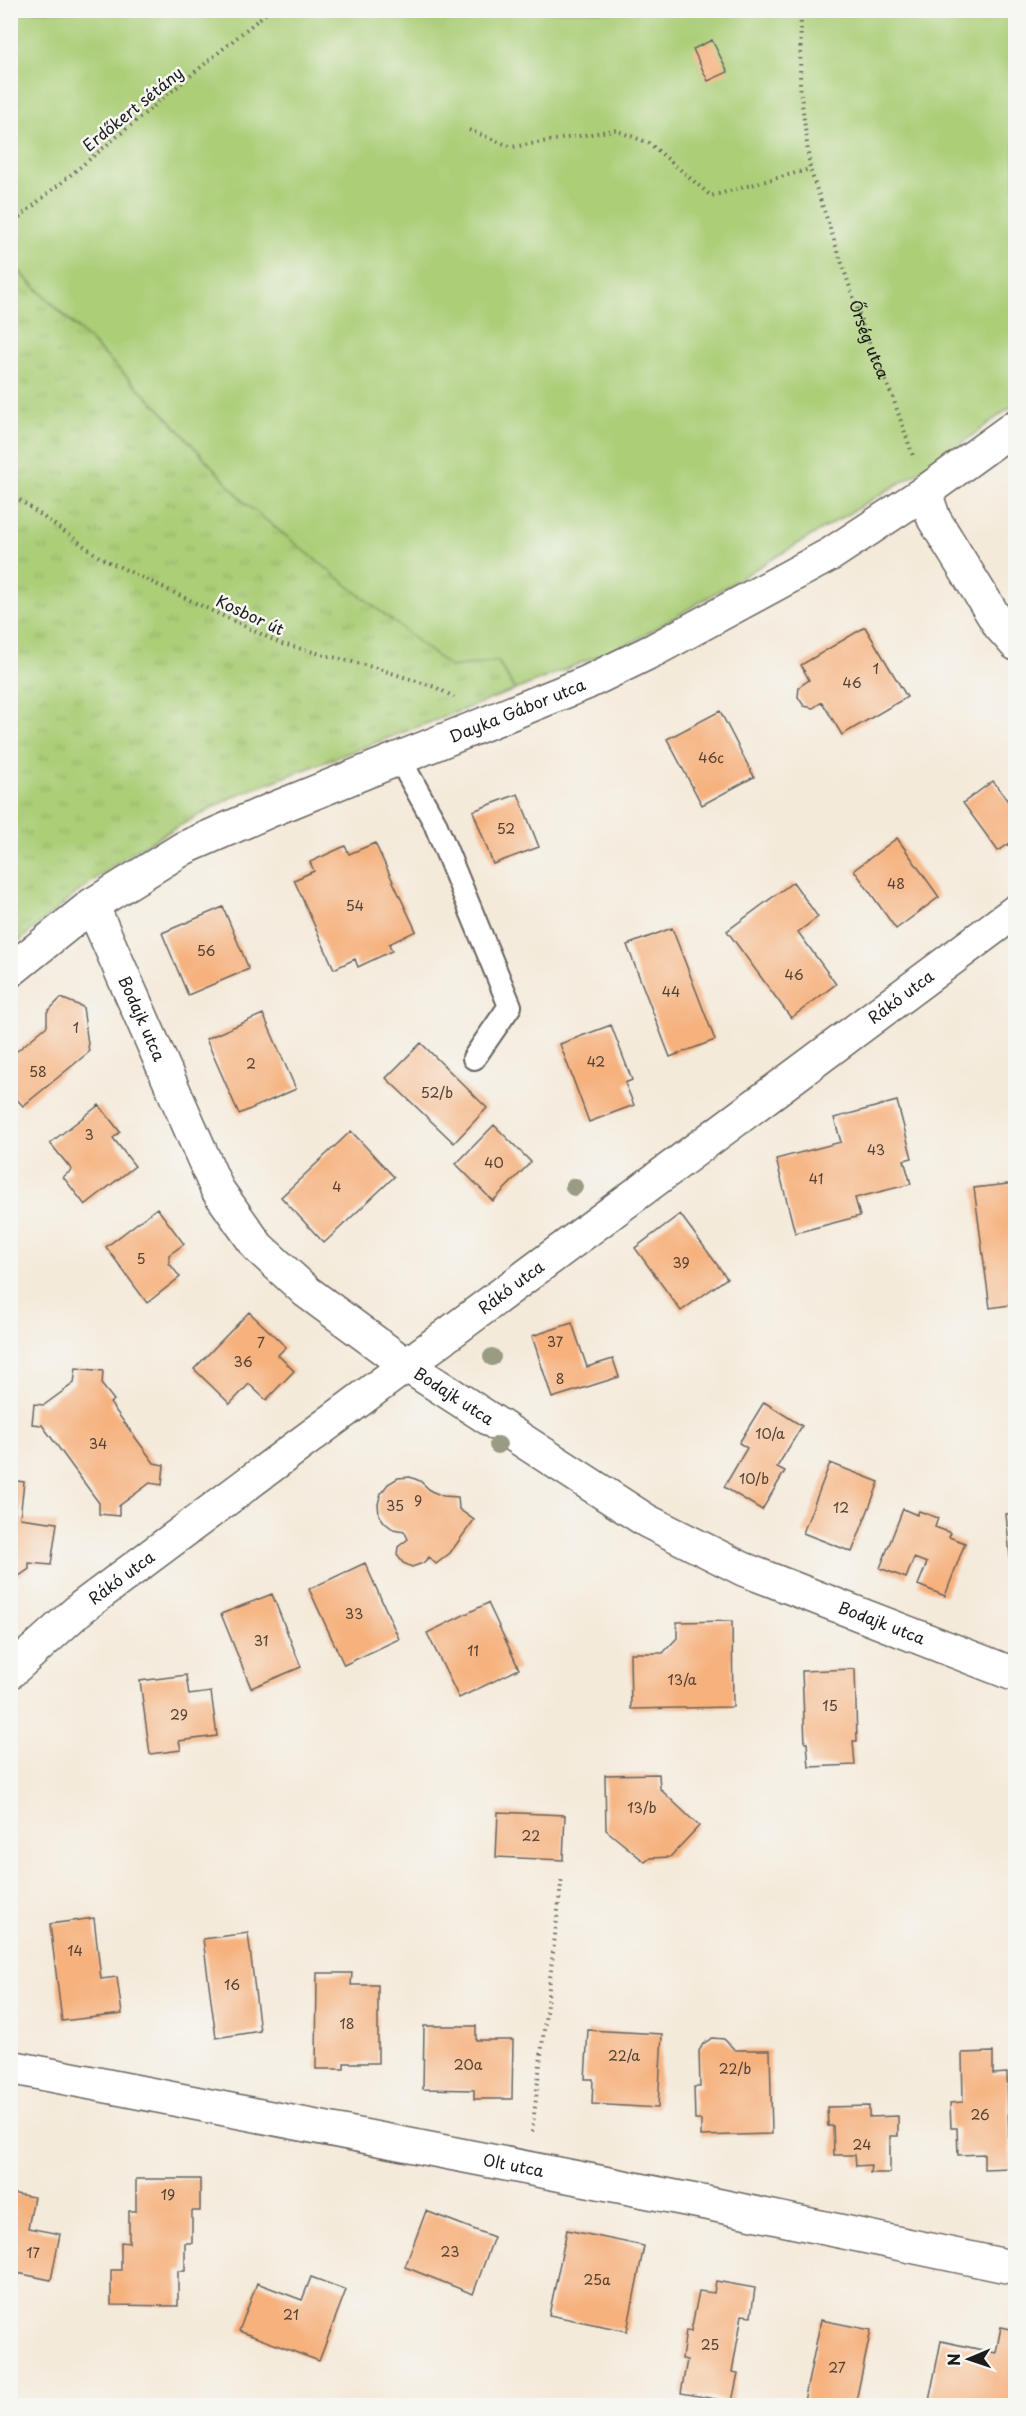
<svg xmlns="http://www.w3.org/2000/svg" width="1026" height="2416" font-family="'Playpen Sans',sans-serif">
  <style>
    .park { fill: url(#park-tufts); stroke: #64754a; stroke-width: 1.5 }
    .garden { fill: #abce77; stroke: #64754a; stroke-width: 1.5 }
    .building { fill: #f6b17d }
    .lines { fill: none; stroke-linecap: round; stroke-linejoin: round }
    .lane-casing { stroke: #68645e; stroke-width: 26 }
    .street-casing { stroke: #68645e; stroke-width: 36 }
    .path { stroke: #68645e; stroke-width: 4; stroke-dasharray: 1.5 4.5; stroke-linecap: butt }
    .lane { stroke: #fff; stroke-width: 22 }
    .street { stroke: #fff; stroke-width: 33 }
    .tree { fill: #999b83 }
    .labels { text-anchor: middle; stroke-width: 5; stroke-linejoin: round; paint-order: stroke }
    .number-label { font-size: 14px; fill: #524134 }
    .street-label { font-size: 16px; fill: #1c1c1c; stroke: #f6f6f2 }
  </style>
  <defs>
    <pattern id="park-tufts" width="24" height="20" patternUnits="userSpaceOnUse" patternTransform="scale(1.5)"><rect width="24" height="20" fill="#abce77"/><path d="M3 7l-1-3M5 7V3M7 7l1-3M15 17l-1-3M17 17v-4M19 17l1-3" fill="none" stroke="#93b066"/></pattern>
  </defs>
  <rect width="100%" height="100%" fill="#f6f6f2"/>
  <filter id="ink" filterUnits="userSpaceOnUse"><feTurbulence type="fractalNoise" baseFrequency=".0167" numOctaves="2"/><feDisplacementMap in="SourceGraphic" scale="12" xChannelSelector="R" yChannelSelector="G"/><feConvolveMatrix kernelMatrix="1 2 1 2 8 2 1 2 1" color-interpolation-filters="sRGB"/></filter>
  <filter id="wash" filterUnits="userSpaceOnUse"><feTurbulence type="fractalNoise" baseFrequency=".008" numOctaves="4" result="noise"/><feDisplacementMap in="SourceGraphic" scale="24" xChannelSelector="R" yChannelSelector="G"/><feGaussianBlur stdDeviation="1.35" result="paint"/><feColorMatrix in="noise" values="0 0 0 0 0 0 0 0 0 0 0 0 0 0 0 0 0 1.4 0 .05"/><feComposite in="paint" operator="in"/></filter>
  <g filter="url(#wash)">
    <rect width="100%" height="100%" fill="#f4eada"/>
    <path class="park" d="M10 263 162 411 246 504 498 661 515 690 232 797 134 851 83 888 11 948Z"/>
    <path class="garden" d="M10 11H1015V404L940 459 635 641 515 690 498 661 450 667 246 504 162 411 11 263Z"/>
    <g id="blocks">
      <path class="building" d="M712 40 728 72 708 81 693 49Z
        M865 627 907 697 842 735 822 702 813 708 804 706 798 697 799 687 809 680 801 665Z
        M720 711 754 777 702 805 667 739Z
        M993 781 1016 812V839L998 851 963 803Z
        M518 794 539 847 493 864 473 811Z
        M897 838 939 897 896 929 854 870Z
        M375 843 416 931 389 944 392 951 358 967 355 959 334 969 294 880 314 871 310 862 345 846 349 854Z
        M793 882 818 917 798 932 836 984 791 1018 727 931Z
        M223 907 249 969 188 995 162 933Z
        M672 928 715 1040 670 1057 627 945Z
        M61 998 83 1007 89 1052 23 1106 10 1092V1048L17 1051 47 1026V1012Z
        M263 1014 296 1089 239 1114 206 1039Z
        M611 1025 632 1080 625 1083 634 1105 589 1122 560 1044Z
        M421 1043 487 1108 454 1143 386 1078Z
        M897 1101 912 1158 904 1160 911 1184 855 1198 860 1216 795 1233 776 1159 841 1142 834 1118Z
        M99 1105 120 1132 113 1138 135 1166 85 1205 63 1177 72 1170 50 1143Z
        M494 1125 531 1162 493 1201 456 1164Z
        M351 1131 394 1177 324 1243 281 1197Z
        M1016 1183V1304L990 1308 974 1188Z
        M157 1208 184 1244 169 1255V1263L180 1277 147 1303 106 1247Z
        M680 1214 727 1278 681 1311 635 1248Z
        M249 1312 286 1347 278 1355 294 1371 266 1400 249 1384 230 1404 194 1369Z
        M572 1323 587 1367 613 1359 619 1377 552 1398 532 1336Z
        M76 1368 103 1371 102 1385 114 1400 110 1403 154 1463 164 1465 162 1485 150 1483 119 1506V1516L99 1514V1503L42 1425 32 1424 34 1404 44 1405 74 1383Z
        M764 1402 802 1426 777 1467 785 1471 762 1510 724 1487 747 1448 739 1443Z
        M830 1463 879 1482 852 1552 803 1533Z
        M410 1477 420 1481 431 1491 443 1496 458 1497 459 1509 474 1520 450 1553 436 1564 429 1557 423 1563 412 1567 403 1563 397 1555 398 1547 408 1539 404 1531 393 1529 385 1523 379 1515 378 1504 381 1493 388 1484 398 1478Z
        M10 1480 24 1482 20 1518 57 1523 51 1565 29 1563V1569L19 1576H10Z
        M903 1509 917 1515 919 1511 938 1518 935 1527 951 1533 949 1537 965 1543 945 1596 918 1585 927 1563 914 1558 906 1578 880 1568Z
        M1016 1513V1566L1011 1567 1006 1514Z
        M365 1563 399 1639 344 1665 309 1589Z
        M272 1594 301 1667 251 1688 221 1614Z
        M488 1603 519 1669 459 1698 427 1633Z
        M732 1621 733 1707 631 1709 630 1653H663L677 1638V1622Z
        M855 1669 857 1741H853L855 1765 809 1767 807 1743H805L802 1671Z
        M186 1675 189 1695 211 1692 217 1736 179 1741 181 1750 150 1754 140 1681Z
        M659 1774 660 1789 699 1826 670 1857 650 1858 645 1862 606 1830 605 1775Z
        M498 1812 565 1815 563 1860 496 1857Z
        M94 1918 101 1979 117 1977 122 2014 62 2021 50 1924Z
        M248 1933 260 2031 216 2038 203 1939Z
        M317 1973H352L351 1985H378V2063H344V2069H316Z
        M424 2026H476V2040H513L512 2099H474V2090L423 2089Z
        M588 2030 662 2034 658 2108 592 2104 593 2079H585Z
        M712 2038 724 2039 735 2050H770L772 2134 701 2136V2120H695L694 2087H700L699 2051 703 2044Z
        M993 2052V2074L1007 2073 1010 2168 984 2169V2154L958 2155 957 2128H951L950 2103 963 2102 962 2053Z
        M869 2106V2117L898 2116V2136H890V2173H870L871 2165 856 2166 855 2155H834L833 2126H828L827 2107Z
        M136 2179H200V2211H192V2243H185V2271H178V2306L111 2305V2270H121V2242L129 2243V2211H136Z
        M10 2193 34 2197 28 2228 60 2234 51 2280 17 2273 12 2304Z
        M426 2211 494 2237 473 2294 405 2267Z
        M567 2230 644 2246 627 2331 549 2315Z
        M311 2277 346 2290 319 2361 239 2331 257 2283 302 2300Z
        M716 2281 755 2288 751 2316 742 2315 732 2372 738 2373 732 2402 681 2393 687 2360 682 2359 686 2330 691 2331 699 2291 714 2293Z
        M821 2320 871 2330 855 2406H803Z
        M1001 2327 1016 2330V2406H946L929 2401 941 2341 996 2353Z"/>
    </g>
  </g>
  <g filter="url(#ink)">
    <use href="#blocks" fill-opacity="0" stroke="#68645e" stroke-width="1.5"/>
    <g class="lines">
      <defs>
        <path id="lane" d="M399 758 434 821 510 1006 474 1058"/>
        <g id="street">
          <path d="M925 492 934 519 1000 626 1016 644"/>
          <path id="s2" d="M92 905 217 1189 258 1247 307 1292 406 1365 647 1521 743 1569 1016 1675"/>
          <path id="s3" d="M10 971 92 905 184 848 271 810 586 683 654 650 831 554 925 492 1016 426"/>
          <path id="s4" d="M10 1672 82 1607 1016 911"/>
          <path id="s5" d="M10 2067 706 2203 1016 2268"/>
        </g>
      </defs>
      <use href="#lane" class="lane-casing"/>
      <use href="#street" class="street-casing"/>
      <g class="path">
        <path id="s1" d="M801 10 800 86 810 169 866 335 893 398 913 456"/>
        <path d="M469 130 512 147 615 130 649 143 711 196 810 169"/>
        <path d="M10 225 270 10"/>
        <path d="M10 493 101 558 282 644 376 668 435 687 454 697"/>
        <path d="M532 2132 562 1876"/>
      </g>
      <use href="#lane" class="lane"/>
      <use href="#street" class="street"/>
    </g>
    <g class="tree">
      <circle cx="574" cy="1187" r="9"/>
      <circle cx="492" cy="1357" r="9"/>
      <circle cx="498" cy="1445" r="9"/>
    </g>
  </g>
  <g class="labels">
    <g class="number-label">
      <text x="876" y="674">1</text>
      <text x="852" y="688">46</text>
      <text x="711" y="763">46c</text>
      <text x="506" y="834">52</text>
      <text x="896" y="889">48</text>
      <text x="355" y="911">54</text>
      <text x="206" y="956">56</text>
      <text x="794" y="980">46</text>
      <text x="671" y="997">44</text>
      <text x="76" y="1033">1</text>
      <text x="596" y="1067">42</text>
      <text x="251" y="1069">2</text>
      <text x="38" y="1077">58</text>
      <text x="437" y="1098">52/b</text>
      <text x="89" y="1140">3</text>
      <text x="876" y="1155">43</text>
      <text x="494" y="1168">40</text>
      <text x="816" y="1184">41</text>
      <text x="337" y="1192">4</text>
      <text x="141" y="1264">5</text>
      <text x="681" y="1268">39</text>
      <text x="555" y="1347">37</text>
      <text x="261" y="1348">7</text>
      <text x="243" y="1367">36</text>
      <text x="560" y="1384">8</text>
      <text x="770" y="1439">10/a</text>
      <text x="98" y="1449">34</text>
      <text x="754" y="1484">10/b</text>
      <text x="418" y="1506">9</text>
      <text x="395" y="1511">35</text>
      <text x="841" y="1513">12</text>
      <text x="354" y="1619">33</text>
      <text x="261" y="1646">31</text>
      <text x="473" y="1656">11</text>
      <text x="682" y="1685">13/a</text>
      <text x="830" y="1711">15</text>
      <text x="179" y="1720">29</text>
      <text x="642" y="1813">13/b</text>
      <text x="531" y="1841">22</text>
      <text x="75" y="1956">14</text>
      <text x="232" y="1990">16</text>
      <text x="347" y="2029">18</text>
      <text x="624" y="2061">22/a</text>
      <text x="468" y="2070">20a</text>
      <text x="735" y="2074">22/b</text>
      <text x="980" y="2120">26</text>
      <text x="862" y="2150">24</text>
      <text x="168" y="2200">19</text>
      <text x="450" y="2257">23</text>
      <text x="33" y="2258">17</text>
      <text x="597" y="2285">25a</text>
      <text x="291" y="2320">21</text>
      <text x="710" y="2350">25</text>
      <text x="837" y="2373">27</text>
    </g>
    <g class="street-label">
      <text transform="translate(133 109) rotate(-39)" y="6">Erdőkert sétány</text>
      <text dy="6" stroke="none"><textPath href="#s1" startOffset="340">Őrség utca</textPath></text>
      <text transform="translate(250 615) rotate(25)" y="6">Kosbor út</text>
      <text dy="6" stroke="none"><textPath href="#s3" startOffset="574">Dayka Gábor utca</textPath></text>
      <text dy="6" stroke="none"><textPath href="#s4" startOffset="1118">Rákó utca</textPath></text>
      <text dy="6" stroke="none"><textPath href="#s2" startOffset="124">Bodajk utca</textPath></text>
      <text dy="6" stroke="none"><textPath href="#s4" startOffset="632">Rákó utca</textPath></text>
      <text dy="6" stroke="none"><textPath href="#s2" startOffset="628">Bodajk utca</textPath></text>
      <text dy="6" stroke="none"><textPath href="#s4" startOffset="146">Rákó utca</textPath></text>
      <text dy="6" stroke="none"><textPath href="#s2" startOffset="1114">Bodajk utca</textPath></text>
      <text dy="6" stroke="none"><textPath href="#s5" startOffset="513">Olt utca</textPath></text>
    </g>
  </g>
  <rect width="1026" height="2416" fill="none" stroke="#f6f6f2" stroke-width="36"/>
  <g transform="translate(969 2359) rotate(268)" stroke="#f6f6f2" stroke-width="4.5" paint-order="stroke">
  <path d="M0-4.5L10 22L0 15L-10 22Z" fill="#1c1c1c"/>
  <text y="-9" font-size="16" font-weight="bold" text-anchor="middle" fill="#1c1c1c">N</text>
  </g>
</svg>
